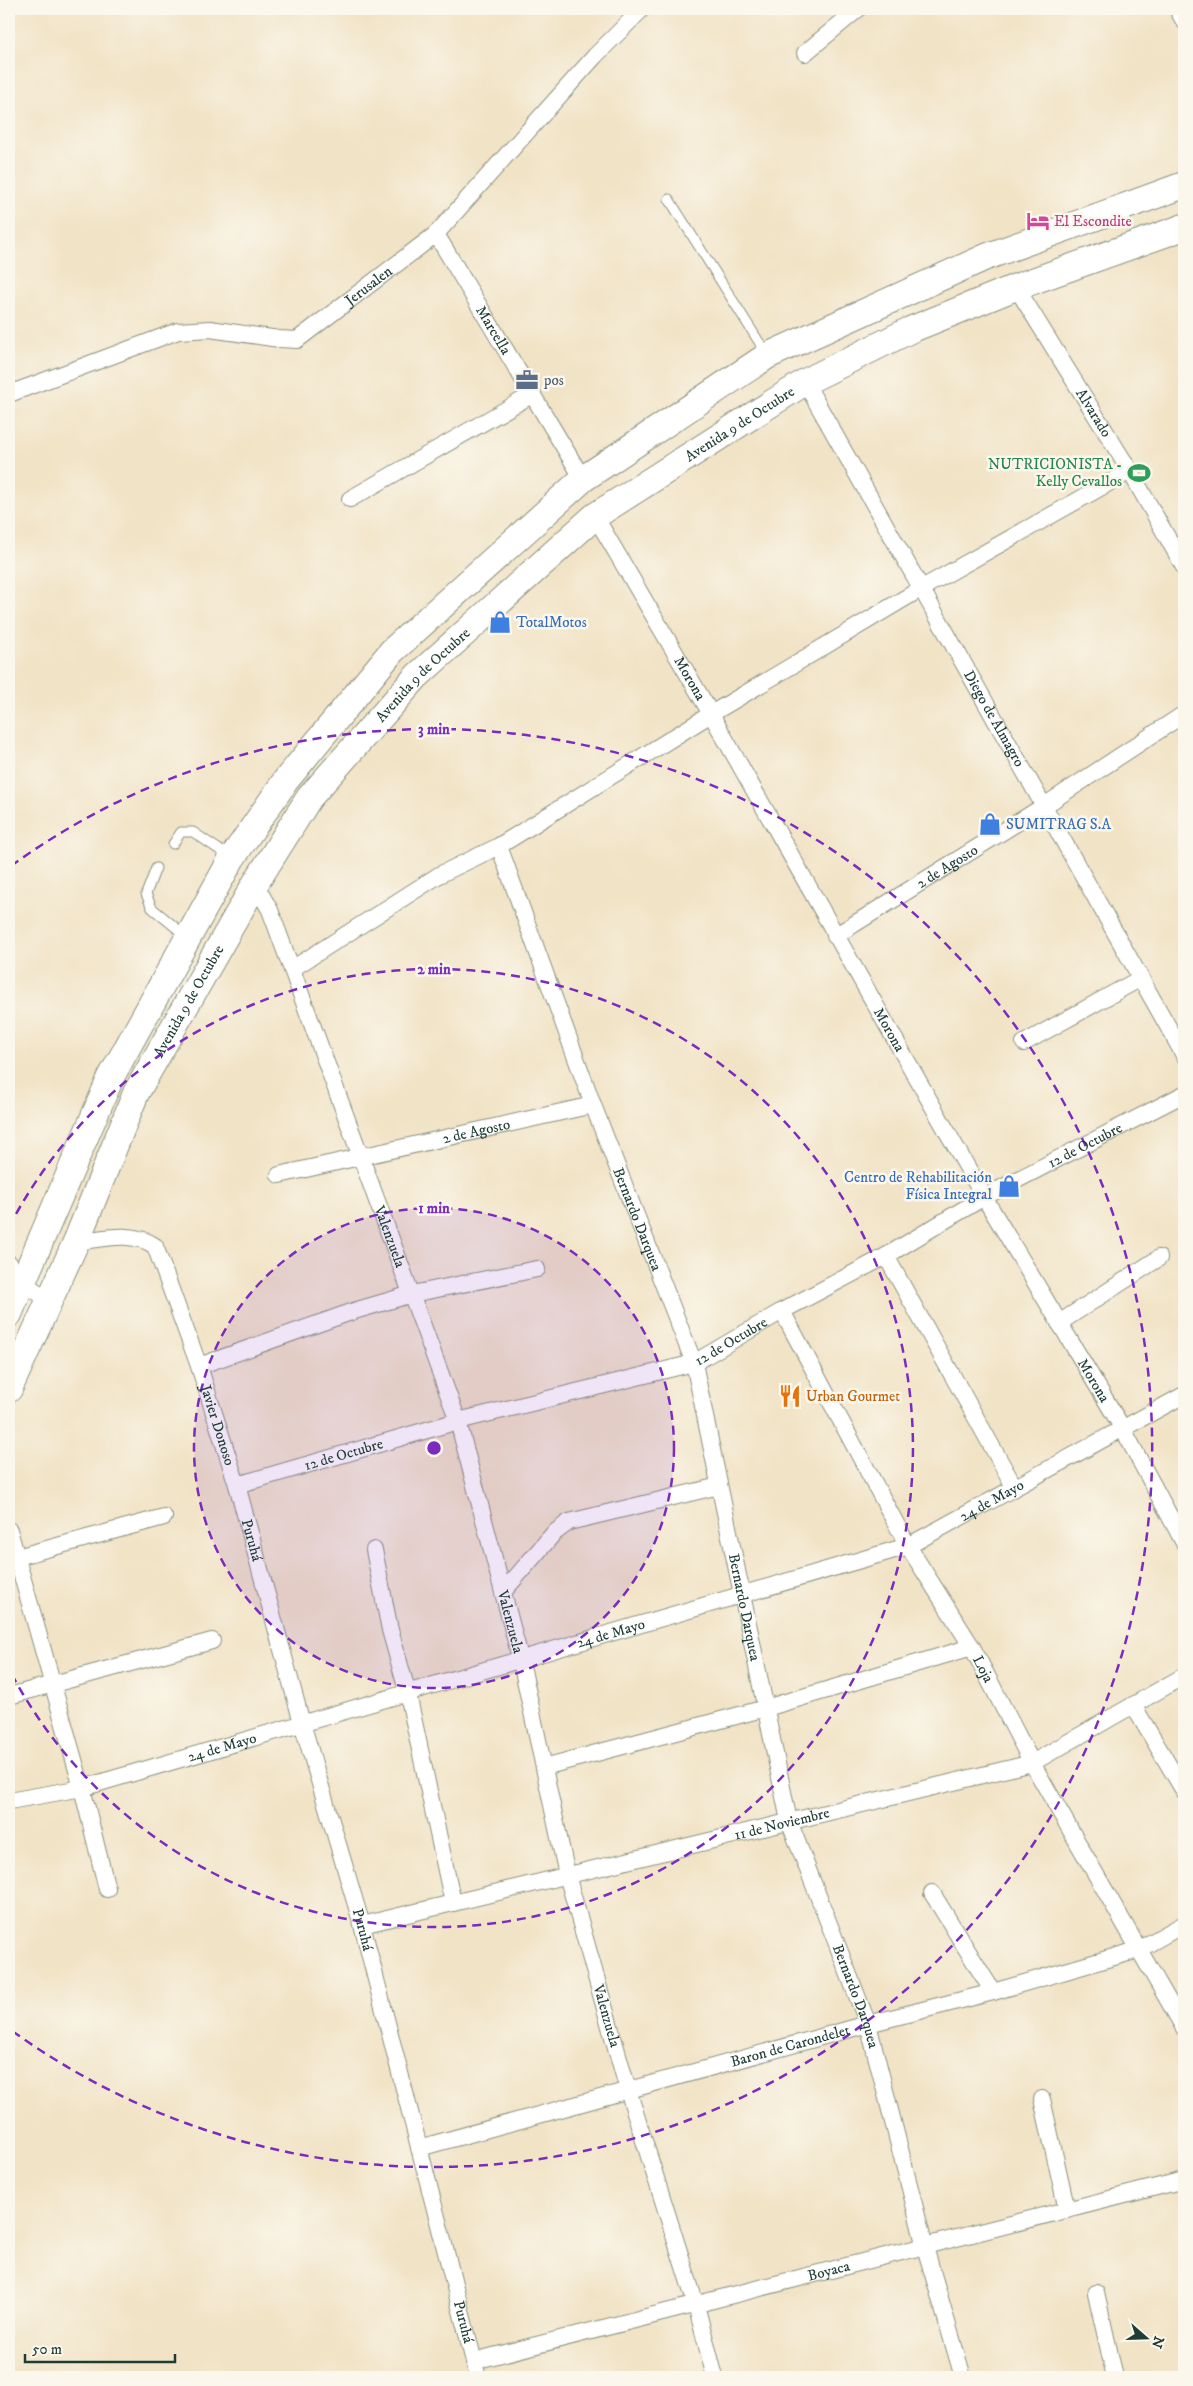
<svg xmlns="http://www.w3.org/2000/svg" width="1193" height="2386" font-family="'IM FELL DW Pica',serif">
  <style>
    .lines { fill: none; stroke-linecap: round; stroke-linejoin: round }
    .lane-casing { stroke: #88907d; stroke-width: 11 }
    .street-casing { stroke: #88907d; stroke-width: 18 }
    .primary-casing { stroke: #88907d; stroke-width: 28 }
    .lane { stroke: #fff; stroke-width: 9 }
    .street { stroke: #fff; stroke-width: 16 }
    .primary { stroke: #fff; stroke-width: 26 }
    .ring { fill: none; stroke: #7b2cbf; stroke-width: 2.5; stroke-dasharray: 9 6 }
    .labels { text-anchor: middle; stroke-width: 5; stroke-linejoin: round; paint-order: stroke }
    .hotel-label { font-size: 15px; fill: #b23c85; stroke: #fbf7ec; text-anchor: start }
    .street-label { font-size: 15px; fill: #1f3d34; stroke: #fbf7ec }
    .service-label { font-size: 15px; fill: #4e5e75; stroke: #fbf7ec; text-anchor: start }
    .leisure-label { font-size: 15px; fill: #27864d; stroke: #fbf7ec; text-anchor: end }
    .shop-label { font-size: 15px; fill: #366cbe; stroke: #fbf7ec; text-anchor: start }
    .food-label { font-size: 15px; fill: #c56008; stroke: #fbf7ec; text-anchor: start }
    .centre { fill: #7b2cbf; stroke: #fbf7ec; stroke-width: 2.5 }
    .ring-label { font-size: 15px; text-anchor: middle; font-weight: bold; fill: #7b2cbf; stroke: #fbf7ec; stroke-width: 5; stroke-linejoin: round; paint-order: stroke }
  </style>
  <rect width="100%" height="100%" fill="#fbf7ec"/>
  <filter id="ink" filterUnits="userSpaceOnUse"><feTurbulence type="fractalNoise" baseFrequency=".02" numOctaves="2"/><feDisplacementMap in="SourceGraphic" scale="10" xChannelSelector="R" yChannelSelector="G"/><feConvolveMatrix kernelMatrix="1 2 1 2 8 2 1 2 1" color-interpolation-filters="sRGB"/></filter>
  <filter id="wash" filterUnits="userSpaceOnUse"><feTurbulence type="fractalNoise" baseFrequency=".0096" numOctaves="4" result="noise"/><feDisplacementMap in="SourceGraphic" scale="20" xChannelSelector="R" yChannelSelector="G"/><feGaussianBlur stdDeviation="1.12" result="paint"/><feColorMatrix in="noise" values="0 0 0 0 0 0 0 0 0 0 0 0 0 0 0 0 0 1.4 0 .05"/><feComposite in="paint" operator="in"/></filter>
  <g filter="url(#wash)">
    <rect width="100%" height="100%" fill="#f1e3c6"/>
  </g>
  <g filter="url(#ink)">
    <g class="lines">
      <defs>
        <path id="lane" d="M669 199 766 353
          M173 844 181 832H193L230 857
          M156 868 146 894 152 908 186 936"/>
        <g id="street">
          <path d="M1177 9 1184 21"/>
          <path d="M805 53 858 9"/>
          <path id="s1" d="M436 234 583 479"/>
          <path id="s2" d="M1016 287 1130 471 1184 567"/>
          <path id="s3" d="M805 382 1184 1055"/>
          <path id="s4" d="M9 394 178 331 210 329 279 339 297 340 436 234 595 56 642 9"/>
          <path d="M350 499 533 394"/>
          <path id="s5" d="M595 516 711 714 984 1197 1123 1429 1184 1543"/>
          <path id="s6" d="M499 846 593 1105 694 1363 789 1821 868 2024 925 2247 963 2377"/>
          <path id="s7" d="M255 884 270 910 458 1421 521 1661 567 1875 628 2090 696 2305 715 2377"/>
          <path id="s8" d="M835 936 1044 806 1184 714"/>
          <path d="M292 969 439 875 499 846 711 714 922 588 1130 471"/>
          <path d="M1024 1043 1141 978"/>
          <path id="s9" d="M279 1175 593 1105"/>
          <path id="s10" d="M76 1242C102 1239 132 1230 155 1246L199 1366 237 1485 302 1723 362 1925 478 2377"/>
          <path d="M886 1256 1015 1488"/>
          <path d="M9 1263 23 1282 48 1300"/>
          <path id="s11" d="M782 1311 908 1546 972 1647 1032 1763 1184 2028"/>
          <path d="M1059 1323 1159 1258"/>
          <path d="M199 1366 354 1311 412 1294 537 1269"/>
          <path id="s12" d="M237 1485 458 1421 694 1363 782 1311 886 1256 984 1197 1184 1094"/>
          <path d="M9 1530 82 1788 107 1889"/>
          <path d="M374 1550 390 1630 408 1694 453 1903"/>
          <path d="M17 1557 164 1517"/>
          <path d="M503 1592 554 1533 569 1522 719 1486"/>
          <path d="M9 1696 212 1641"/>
          <path d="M1133 1705 1184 1791"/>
          <path d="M544 1767 766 1708 972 1647"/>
          <path id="s13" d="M9 1801 82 1788 908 1546 1184 1395"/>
          <path d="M932 1893 993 1992"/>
          <path id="s14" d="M362 1925 1032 1763 1184 1676"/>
          <path d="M1042 2099 1067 2210"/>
          <path id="s15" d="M419 2148 868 2024 993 1992 1138 1950 1184 1924"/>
          <path d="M1096 2293 1115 2377"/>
          <path id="s16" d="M474 2361 1184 2180"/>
        </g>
        <g id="primary">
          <path d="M9 1314 111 1077 232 858 286 780 392 651 583 479 767 356 986 257 1184 185"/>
          <path id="s17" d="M9 1389 76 1242 136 1093 255 884 309 798 417 676 595 516 805 382 910 330 1016 287 1184 227"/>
        </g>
      </defs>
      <use href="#lane" class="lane-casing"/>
      <use href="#street" class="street-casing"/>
      <use href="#primary" class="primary-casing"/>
      <use href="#lane" class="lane"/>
      <use href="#street" class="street"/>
      <use href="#primary" class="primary"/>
    </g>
  </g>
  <circle cx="434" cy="1448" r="240" fill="#7b2cbf" fill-opacity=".12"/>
  <g class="ring">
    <circle cx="434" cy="1448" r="240"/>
    <path d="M9 1227A479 479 0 1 1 9 1669"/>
    <path d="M11 866A719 719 0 1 1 11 2030"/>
  </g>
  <defs>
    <symbol id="hotel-bare" viewBox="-9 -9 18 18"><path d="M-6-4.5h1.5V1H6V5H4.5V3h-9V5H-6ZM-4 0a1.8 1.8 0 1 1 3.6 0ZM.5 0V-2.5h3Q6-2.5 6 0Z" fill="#d1479c" stroke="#fbf7ec" stroke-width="2.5" paint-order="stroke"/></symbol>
    <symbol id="office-bare" viewBox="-9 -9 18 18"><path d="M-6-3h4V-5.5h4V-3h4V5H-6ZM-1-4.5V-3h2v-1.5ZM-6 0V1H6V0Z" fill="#5c6f8a" stroke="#fbf7ec" stroke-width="2.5" paint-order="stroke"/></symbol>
    <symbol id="stadium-bare" viewBox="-9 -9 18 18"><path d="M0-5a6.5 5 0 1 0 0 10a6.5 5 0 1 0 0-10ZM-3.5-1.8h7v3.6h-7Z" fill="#2e9e5b" stroke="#fbf7ec" stroke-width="2.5" paint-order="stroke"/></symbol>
    <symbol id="shop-bare" viewBox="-9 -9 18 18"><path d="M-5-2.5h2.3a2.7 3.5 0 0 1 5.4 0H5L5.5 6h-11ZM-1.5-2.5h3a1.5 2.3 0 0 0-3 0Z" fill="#3f7fe0" stroke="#fbf7ec" stroke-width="2.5" paint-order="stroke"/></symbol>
    <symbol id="restaurant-bare" viewBox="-9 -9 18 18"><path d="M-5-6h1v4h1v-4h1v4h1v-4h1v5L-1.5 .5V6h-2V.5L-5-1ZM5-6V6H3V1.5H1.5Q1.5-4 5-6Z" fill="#e8710a" stroke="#fbf7ec" stroke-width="2.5" paint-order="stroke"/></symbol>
  </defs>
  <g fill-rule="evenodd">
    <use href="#hotel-bare" x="1022" y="205" width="32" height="32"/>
    <use href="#office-bare" x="511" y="364" width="32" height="32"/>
    <use href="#stadium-bare" x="1123" y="457" width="32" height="32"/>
    <use href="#shop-bare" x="484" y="606" width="32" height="32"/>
    <use href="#shop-bare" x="974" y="808" width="32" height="32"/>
    <use href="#shop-bare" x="993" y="1170" width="32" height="32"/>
    <use href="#restaurant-bare" x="774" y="1380" width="32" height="32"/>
  </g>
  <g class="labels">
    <g class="hotel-label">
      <text x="1054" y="226">El Escondite</text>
    </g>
    <g class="street-label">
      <text dy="5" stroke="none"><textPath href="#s4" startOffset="390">Jerusalen</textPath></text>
      <text dy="5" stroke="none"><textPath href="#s1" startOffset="112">Marcella</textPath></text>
      <text dy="5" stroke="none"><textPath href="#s2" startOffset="148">Alvarado</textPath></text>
      <text dy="5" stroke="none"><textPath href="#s17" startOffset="1238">Avenida 9 de Octubre</textPath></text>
      <text dy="5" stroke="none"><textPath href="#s17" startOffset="832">Avenida 9 de Octubre</textPath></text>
      <text dy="5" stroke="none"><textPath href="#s5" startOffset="188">Morona</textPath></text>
      <text dy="5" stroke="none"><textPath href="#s3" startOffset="386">Diego de Almagro</textPath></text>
      <text dy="5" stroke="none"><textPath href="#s8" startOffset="132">2 de Agosto</textPath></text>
      <text dy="5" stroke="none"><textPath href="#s17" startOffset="428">Avenida 9 de Octubre</textPath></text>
      <text dy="5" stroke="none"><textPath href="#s5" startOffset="592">Morona</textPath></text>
      <text dy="5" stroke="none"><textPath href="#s9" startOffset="202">2 de Agosto</textPath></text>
      <text dy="5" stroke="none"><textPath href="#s12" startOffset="921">12 de Octubre</textPath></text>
      <text dy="5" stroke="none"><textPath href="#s6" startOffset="398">Bernardo Darquea</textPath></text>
      <text dy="5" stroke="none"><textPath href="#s7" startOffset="378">Valenzuela</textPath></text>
      <text dy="5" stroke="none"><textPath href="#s12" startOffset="516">12 de Octubre</textPath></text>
      <text dy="5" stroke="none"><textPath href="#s5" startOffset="998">Morona</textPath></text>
      <text dy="5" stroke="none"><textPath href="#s10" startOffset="271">Javier Donoso</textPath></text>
      <text dy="5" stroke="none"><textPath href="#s12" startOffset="111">12 de Octubre</textPath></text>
      <text dy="5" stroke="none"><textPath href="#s13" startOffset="1030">24 de Mayo</textPath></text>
      <text dy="5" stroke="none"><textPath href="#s10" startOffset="391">Puruhá</textPath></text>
      <text dy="5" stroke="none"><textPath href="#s6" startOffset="802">Bernardo Darquea</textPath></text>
      <text dy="5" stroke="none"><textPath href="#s7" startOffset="782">Valenzuela</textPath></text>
      <text dy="5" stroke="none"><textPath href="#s13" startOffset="625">24 de Mayo</textPath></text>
      <text dy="5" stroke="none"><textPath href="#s11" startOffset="411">Loja</textPath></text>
      <text dy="5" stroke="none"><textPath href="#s13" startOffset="220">24 de Mayo</textPath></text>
      <text dy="5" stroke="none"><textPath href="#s14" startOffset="432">11 de Noviembre</textPath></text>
      <text dy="5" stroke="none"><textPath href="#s10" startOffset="796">Puruhá</textPath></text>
      <text dy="5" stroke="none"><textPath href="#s6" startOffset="1208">Bernardo Darquea</textPath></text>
      <text dy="5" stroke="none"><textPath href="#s7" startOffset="1188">Valenzuela</textPath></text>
      <text dy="5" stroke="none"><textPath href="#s15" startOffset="385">Baron de Carondelet</textPath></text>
      <text dy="5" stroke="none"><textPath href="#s16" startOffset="366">Boyaca</textPath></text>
      <text dy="5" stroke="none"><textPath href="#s10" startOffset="1201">Puruhá</textPath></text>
    </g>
    <g class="service-label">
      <text x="544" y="385">pos</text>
    </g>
    <g class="leisure-label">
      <text x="1122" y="469">NUTRICIONISTA -<tspan x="1122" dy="17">Kelly Cevallos</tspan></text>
    </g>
    <g class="shop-label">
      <text x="516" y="627">TotalMotos</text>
      <text x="1006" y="829">SUMITRAG S.A</text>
      <text x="992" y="1182" text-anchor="end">Centro de Rehabilitación<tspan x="992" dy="17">Física Integral</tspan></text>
    </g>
    <g class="food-label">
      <text x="806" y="1401">Urban Gourmet</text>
    </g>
  </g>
  <circle cx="434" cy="1448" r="8" class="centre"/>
  <g class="ring-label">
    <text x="434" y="734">3 min</text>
    <text x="434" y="974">2 min</text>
    <text x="434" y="1213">1 min</text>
  </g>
  <rect width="1193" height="2386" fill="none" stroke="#fbf7ec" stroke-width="30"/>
  <g transform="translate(1146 2338) rotate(110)" stroke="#fbf7ec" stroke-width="4" paint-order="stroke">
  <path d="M0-4L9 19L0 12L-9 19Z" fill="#1f3d34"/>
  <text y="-8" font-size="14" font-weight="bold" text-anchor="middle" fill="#1f3d34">N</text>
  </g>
  <path d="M25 2354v8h150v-8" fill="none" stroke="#1f3d34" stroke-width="2.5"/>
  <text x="32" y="2354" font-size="15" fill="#1f3d34" stroke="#fbf7ec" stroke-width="4" paint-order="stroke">50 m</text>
</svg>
